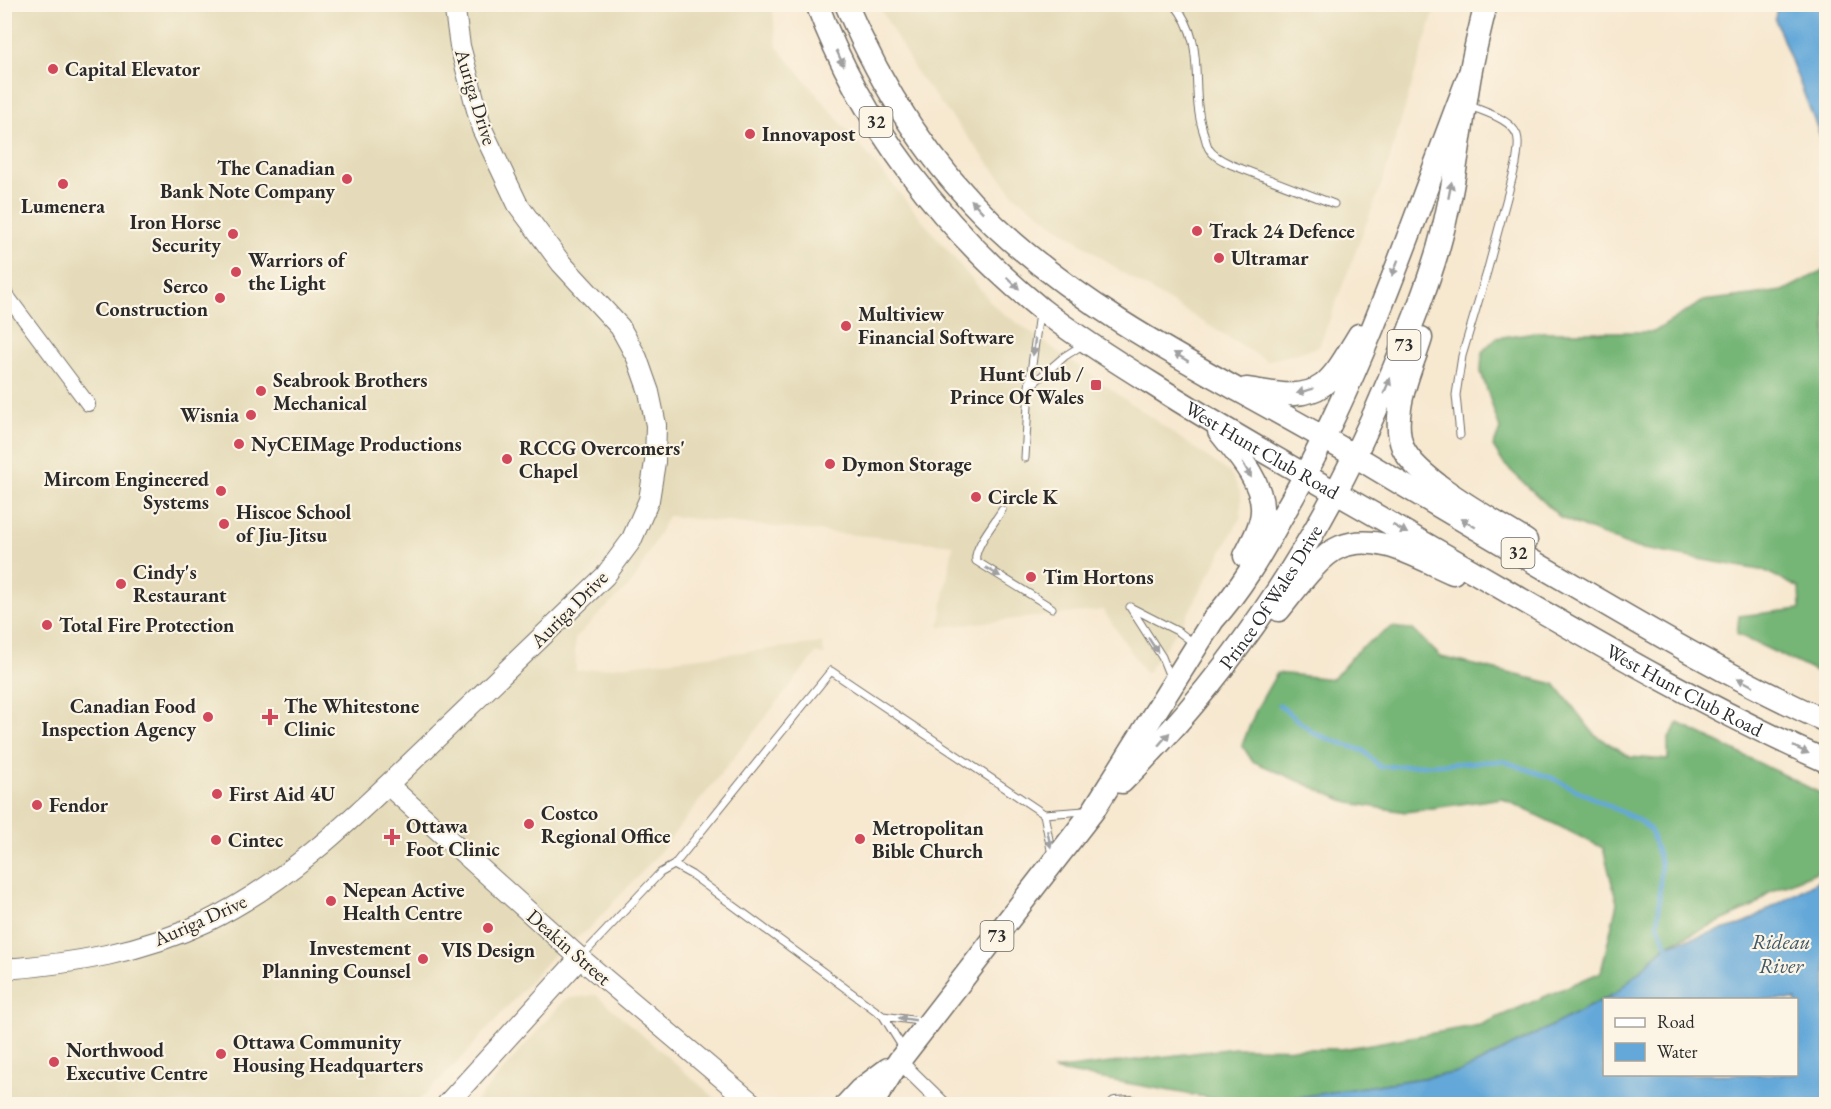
<svg xmlns="http://www.w3.org/2000/svg" width="1831" height="1109" font-family="'EB Garamond',serif">
  <style>
    .built { fill: #e5dbba }
    .forest { fill: #75b576; stroke: #507050; stroke-width: 1.5 }
    .water { fill: #64a8d9; stroke: #486a82; stroke-width: 1.5; fill-rule: evenodd }
    .lines { fill: none; stroke-linecap: round; stroke-linejoin: round }
    .stream { stroke: #64a8d9; stroke-width: 4.5 }
    .lane-casing { stroke: #726d65; stroke-width: 9 }
    .street-casing { stroke: #726d65; stroke-width: 16 }
    .secondary-casing { stroke: #726d65; stroke-width: 22 }
    .primary-casing { stroke: #726d65; stroke-width: 25 }
    .lane { stroke: #fff; stroke-width: 7 }
    .street { stroke: #fff; stroke-width: 14 }
    .secondary { stroke: #fff; stroke-width: 20 }
    .primary { stroke: #fff; stroke-width: 22 }
    .oneway { fill: #a0a0a0 }
    .poi-dot { fill: #d1495b; stroke: #fcf5e5; stroke-width: 2 }
    .labels { text-anchor: middle; stroke-width: 4.5; stroke-linejoin: round; paint-order: stroke }
    .shield { fill: #fcf5e5; stroke: #6a6863; stroke-width: 1.5 }
    .shield-label { font-size: 18px; font-weight: bold; fill: #2b2b2b }
    .poi-label { font-size: 20px; font-weight: bold; fill: #2b2b2b; stroke: #fcf5e5; text-anchor: start }
    .street-label { font-size: 20px; fill: #2b2b2b; stroke: #fcf5e5 }
    .water-label { font-size: 21px; font-style: italic; fill: #3f5768; stroke: #fcf5e5 }
  </style>
  <rect width="100%" height="100%" fill="#fcf5e5"/>
  <filter id="ink" filterUnits="userSpaceOnUse"><feTurbulence type="fractalNoise" baseFrequency=".0167" numOctaves="2"/><feDisplacementMap in="SourceGraphic" scale="12" xChannelSelector="R" yChannelSelector="G"/><feConvolveMatrix kernelMatrix="1 2 1 2 8 2 1 2 1" color-interpolation-filters="sRGB"/></filter>
  <filter id="wash" filterUnits="userSpaceOnUse"><feTurbulence type="fractalNoise" baseFrequency=".008" numOctaves="4" result="noise"/><feDisplacementMap in="SourceGraphic" scale="24" xChannelSelector="R" yChannelSelector="G"/><feGaussianBlur stdDeviation="1.35" result="paint"/><feColorMatrix in="noise" values="0 0 0 0 0 0 0 0 0 0 0 0 0 0 0 0 0 1.4 0 .05"/><feComposite in="paint" operator="in"/></filter>
  <g filter="url(#wash)">
    <rect width="100%" height="100%" fill="#f7e8d0"/>
    <path class="built" d="M5 5H772L777 47 996 308 1231 474 1241 494V516L1185 619 1146 674 1103 610 939 627 953 545 668 516 634 581 575 638 576 671 822 643 825 656 816 653 654 859 588 930 556 952 461 1059 415 1104H5Z
      M878 5H1436L1383 180 1319 347 1267 361 1126 275 1015 196 918 75Z
      M596 995 722 1104H474L565 999Z"/>
    <path class="forest" d="M1826 269V680L1814 671 1737 634 1739 616 1800 609 1799 588 1765 571 1632 547 1561 518 1504 464 1493 447 1500 429 1481 372 1482 352 1496 338 1535 332H1654L1703 301 1783 291Z
      M1392 627 1413 630 1441 657 1555 684 1594 734 1630 757 1668 760V740L1678 723 1826 796V868L1769 892 1755 906 1667 945 1616 993 1461 1072 1254 1104H1244L1053 1070 1235 1048 1342 1049 1480 1025 1601 972 1617 903 1603 848 1502 798 1406 812 1350 803 1252 761 1242 745 1257 708 1277 673 1333 679 1359 649Z"/>
    <path class="water" d="M1777 5H1826V151L1775 19Z
      M1826 876V1104H1254L1461 1072 1616 993 1667 945 1743 924ZM1604 1000H1796V1074H1604Z"/>
    <g class="lines">
      <path class="stream" d="M1279 705 1315 734 1364 751 1380 767 1503 761 1552 778 1636 819 1650 829 1661 864 1658 925 1667 945"/>
    </g>
  </g>
  <g filter="url(#ink)">
    <g class="lines">
      <defs>
        <path id="lane" d="M1174 4C1208 44 1189 87 1203 131 1205 136 1206 144 1209 149 1214 157 1224 161 1232 165L1334 204
          M1029 387 1065 356 1084 344
          M1460 435 1456 395 1462 356 1487 272 1516 164C1517 156 1520 143 1517 135 1510 118 1483 112 1468 105
          M1025 458 1029 387 1039 313
          M1002 510C995 522 973 548 976 561L1052 608
          M1130 607 1162 657 1170 677
          M1130 607 1179 632 1195 644
          M1044 814 1052 855
          M674 865 831 671 1044 814 1085 811
          M582 956 660 873 674 865 692 875 883 1016 903 1048
          M883 1016 926 1022"/>
        <path id="street" d="M4 292 88 404
          M899 1061 943 1104
          M1115 1104 1132 1103"/>
        <path id="secondary" d="M388 785 580 958 753 1104
          M4 969C74 964 142 952 206 922 291 881 358 813 425 749 485 691 545 634 605 576L631 541 649 500 655 462 656 425 649 392 637 358 620 327 561 263 518 205 482 129 460 46 454 4
          M447 1104 580 958"/>
        <g id="primary">
          <path id="s1" d="M817 4C861 123 943 229 1041 309 1077 337 1115 361 1154 385 1241 441 1333 490 1422 542 1555 618 1686 699 1826 761"/>
          <path d="M846 4C881 87 929 163 994 225 1099 324 1232 383 1355 456 1428 500 1501 543 1575 586 1657 634 1739 682 1826 721"/>
          <path d="M1421 338C1414 361 1403 384 1400 408 1398 421 1398 436 1403 448 1418 481 1495 521 1526 541"/>
          <path d="M1246 389C1270 392 1301 401 1323 385 1338 373 1349 351 1359 335"/>
          <path d="M1219 431C1235 452 1261 479 1262 507 1263 524 1252 542 1245 556"/>
          <path d="M1279 610C1294 592 1318 556 1340 547 1378 532 1418 558 1453 573"/>
          <path id="s2" d="M1122 782C1240 665 1331 522 1394 368 1410 329 1426 290 1438 249 1454 193 1460 133 1470 75 1474 52 1480 28 1486 4"/>
          <path d="M847 1104 860 1090 888 1069"/>
          <path d="M872 1104 899 1061 1093 811 1213 620C1241 589 1261 554 1281 518 1362 380 1412 222 1470 73"/>
        </g>
      </defs>
      <use href="#lane" class="lane-casing"/>
      <use href="#street" class="street-casing"/>
      <use href="#secondary" class="secondary-casing"/>
      <use href="#primary" class="primary-casing"/>
      <use href="#lane" class="lane"/>
      <use href="#street" class="street"/>
      <use href="#secondary" class="secondary"/>
      <use href="#primary" class="primary"/>
    </g>
    <defs><path id="oneway-solid" d="M-6-.8H1V-3.2L6.5 0L1 3.2V.8H-6Z" transform="scale(1.5)"/></defs>
    <g class="oneway">
      <use href="#oneway-solid" transform="translate(840 58) rotate(65)"/>
      <use href="#oneway-solid" transform="translate(1450 190) rotate(-79)"/>
      <use href="#oneway-solid" transform="translate(977 206) rotate(-133)"/>
      <use href="#oneway-solid" transform="translate(1395 268) rotate(111)"/>
      <use href="#oneway-solid" transform="translate(1013 283) rotate(43)"/>
      <use href="#oneway-solid" transform="translate(1034 347) rotate(97)"/>
      <use href="#oneway-solid" transform="translate(1181 357) rotate(-149)"/>
      <use href="#oneway-solid" transform="translate(1387 386) rotate(-67)"/>
      <use href="#oneway-solid" transform="translate(1305 391) rotate(164)"/>
      <use href="#oneway-solid" transform="translate(1247 470) rotate(60)"/>
      <use href="#oneway-solid" transform="translate(1468 523) rotate(-150)"/>
      <use href="#oneway-solid" transform="translate(1400 529) rotate(30)"/>
      <use href="#oneway-solid" transform="translate(993 572) rotate(31)"/>
      <use href="#oneway-solid" transform="translate(1153 645) rotate(57)"/>
      <use href="#oneway-solid" transform="translate(1745 682) rotate(-152)"/>
      <use href="#oneway-solid" transform="translate(1164 739) rotate(-49)"/>
      <use href="#oneway-solid" transform="translate(1801 750) rotate(25)"/>
      <use href="#oneway-solid" transform="translate(1049 839) rotate(78)"/>
      <use href="#oneway-solid" transform="translate(907 1019) rotate(-172)"/>
    </g>
  </g>
  <g class="poi-dot">
    <circle cx="53" cy="69" r="6"/>
    <circle cx="750" cy="134" r="6"/>
    <circle cx="347" cy="179" r="6"/>
    <circle cx="63" cy="184" r="6"/>
    <circle cx="1197" cy="231" r="6"/>
    <circle cx="233" cy="234" r="6"/>
    <circle cx="1219" cy="258" r="6"/>
    <circle cx="236" cy="272" r="6"/>
    <circle cx="220" cy="298" r="6"/>
    <circle cx="846" cy="326" r="6"/>
    <rect x="1090" y="379" width="12" height="12" rx="3"/>
    <circle cx="261" cy="391" r="6"/>
    <circle cx="251" cy="415" r="6"/>
    <circle cx="239" cy="444" r="6"/>
    <circle cx="507" cy="459" r="6"/>
    <circle cx="830" cy="464" r="6"/>
    <circle cx="221" cy="491" r="6"/>
    <circle cx="976" cy="497" r="6"/>
    <circle cx="224" cy="524" r="6"/>
    <circle cx="1031" cy="577" r="6"/>
    <circle cx="121" cy="584" r="6"/>
    <circle cx="47" cy="625" r="6"/>
    <circle cx="208" cy="717" r="6"/>
    <path d="M267 708h6v6h6v6h-6v6h-6v-6h-6v-6h6z"/>
    <circle cx="217" cy="794" r="6"/>
    <circle cx="37" cy="805" r="6"/>
    <circle cx="529" cy="824" r="6"/>
    <path d="M389 828h6v6h6v6h-6v6h-6v-6h-6v-6h6z"/>
    <circle cx="860" cy="839" r="6"/>
    <circle cx="216" cy="840" r="6"/>
    <circle cx="331" cy="901" r="6"/>
    <circle cx="488" cy="928" r="6"/>
    <circle cx="423" cy="959" r="6"/>
    <circle cx="221" cy="1054" r="6"/>
    <circle cx="54" cy="1062" r="6"/>
  </g>
  <g class="labels">
    <g class="shield">
      <rect x="859.5" y="107" width="33" height="30" rx="4.5"/>
      <rect x="1387.5" y="330" width="33" height="30" rx="4.5"/>
      <rect x="1501.5" y="538" width="33" height="30" rx="4.5"/>
      <rect x="980.5" y="921" width="33" height="30" rx="4.5"/>
    </g>
    <g class="shield-label">
      <text x="876" y="128">32</text>
      <text x="1404" y="351">73</text>
      <text x="1518" y="559">32</text>
      <text x="997" y="942">73</text>
    </g>
    <g class="poi-label">
      <text x="65" y="76">Capital Elevator</text>
      <text x="762" y="141">Innovapost</text>
      <text x="335" y="175" text-anchor="end">The Canadian<tspan x="335" dy="23">Bank Note Company</tspan></text>
      <text x="63" y="213" text-anchor="middle">Lumenera</text>
      <text x="221" y="229" text-anchor="end">Iron Horse<tspan x="221" dy="23">Security</tspan></text>
      <text x="1209" y="238">Track 24 Defence</text>
      <text x="1231" y="265">Ultramar</text>
      <text x="248" y="267">Warriors of<tspan x="248" dy="23">the Light</tspan></text>
      <text x="208" y="293" text-anchor="end">Serco<tspan x="208" dy="23">Construction</tspan></text>
      <text x="858" y="321">Multiview<tspan x="858" dy="23">Financial Software</tspan></text>
      <text x="1084" y="381" text-anchor="end">Hunt Club /<tspan x="1084" dy="23">Prince Of Wales</tspan></text>
      <text x="273" y="387">Seabrook Brothers<tspan x="273" dy="23">Mechanical</tspan></text>
      <text x="239" y="422" text-anchor="end">Wisnia</text>
      <text x="251" y="451">NyCEIMage Productions</text>
      <text x="519" y="455">RCCG Overcomers'<tspan x="519" dy="23">Chapel</tspan></text>
      <text x="842" y="471">Dymon Storage</text>
      <text x="209" y="486" text-anchor="end">Mircom Engineered<tspan x="209" dy="23">Systems</tspan></text>
      <text x="988" y="504">Circle K</text>
      <text x="236" y="519">Hiscoe School<tspan x="236" dy="23">of Jiu-Jitsu</tspan></text>
      <text x="133" y="579">Cindy's<tspan x="133" dy="23">Restaurant</tspan></text>
      <text x="1043" y="584">Tim Hortons</text>
      <text x="59" y="632">Total Fire Protection</text>
      <text x="196" y="713" text-anchor="end">Canadian Food<tspan x="196" dy="23">Inspection Agency</tspan></text>
      <text x="284" y="713">The Whitestone<tspan x="284" dy="23">Clinic</tspan></text>
      <text x="229" y="801">First Aid 4U</text>
      <text x="49" y="812">Fendor</text>
      <text x="541" y="820">Costco<tspan x="541" dy="23">Regional Office</tspan></text>
      <text x="406" y="833">Ottawa<tspan x="406" dy="23">Foot Clinic</tspan></text>
      <text x="872" y="835">Metropolitan<tspan x="872" dy="23">Bible Church</tspan></text>
      <text x="228" y="847">Cintec</text>
      <text x="343" y="897">Nepean Active<tspan x="343" dy="23">Health Centre</tspan></text>
      <text x="411" y="955" text-anchor="end">Investement<tspan x="411" dy="23">Planning Counsel</tspan></text>
      <text x="488" y="957" text-anchor="middle">VIS Design</text>
      <text x="233" y="1049">Ottawa Community<tspan x="233" dy="23">Housing Headquarters</tspan></text>
      <text x="66" y="1057">Northwood<tspan x="66" dy="23">Executive Centre</tspan></text>
    </g>
    <g class="street-label">
      <text transform="translate(476 97) rotate(73)" y="7">Auriga Drive</text>
      <text dy="7" stroke="none"><textPath href="#s1" startOffset="645">West Hunt Club Road</textPath></text>
      <text dy="7" stroke="none"><textPath href="#s2" startOffset="238">Prince Of Wales Drive</textPath></text>
      <text transform="translate(569 609) rotate(-45)" y="7">Auriga Drive</text>
      <text dy="7" stroke="none"><textPath href="#s1" startOffset="1131">West Hunt Club Road</textPath></text>
      <text transform="translate(200 920) rotate(-24)" y="7">Auriga Drive</text>
      <text transform="translate(569 947) rotate(41)" y="7">Deakin Street</text>
    </g>
    <g class="water-label">
      <text x="1781" y="949">Rideau<tspan x="1781" dy="24">River</tspan></text>
    </g>
  </g>
  <rect width="1831" height="1109" fill="none" stroke="#fcf5e5" stroke-width="24"/>
  <rect x="1603" y="998" width="195" height="78" fill="#fcf5e5" stroke="#a8a49b" stroke-width="1.5"/>
  <rect x="1615" y="1018" width="30" height="9" fill="#ffffff" stroke="#a8a49b" stroke-width="1.5"/>
  <text x="1657" y="1028" font-size="18" fill="#2b2b2b">Road</text>
  <rect x="1615" y="1043" width="30" height="18" fill="#64a8d9" stroke="#a8a49b" stroke-width="1.5"/>
  <text x="1657" y="1058" font-size="18" fill="#2b2b2b">Water</text>
</svg>
